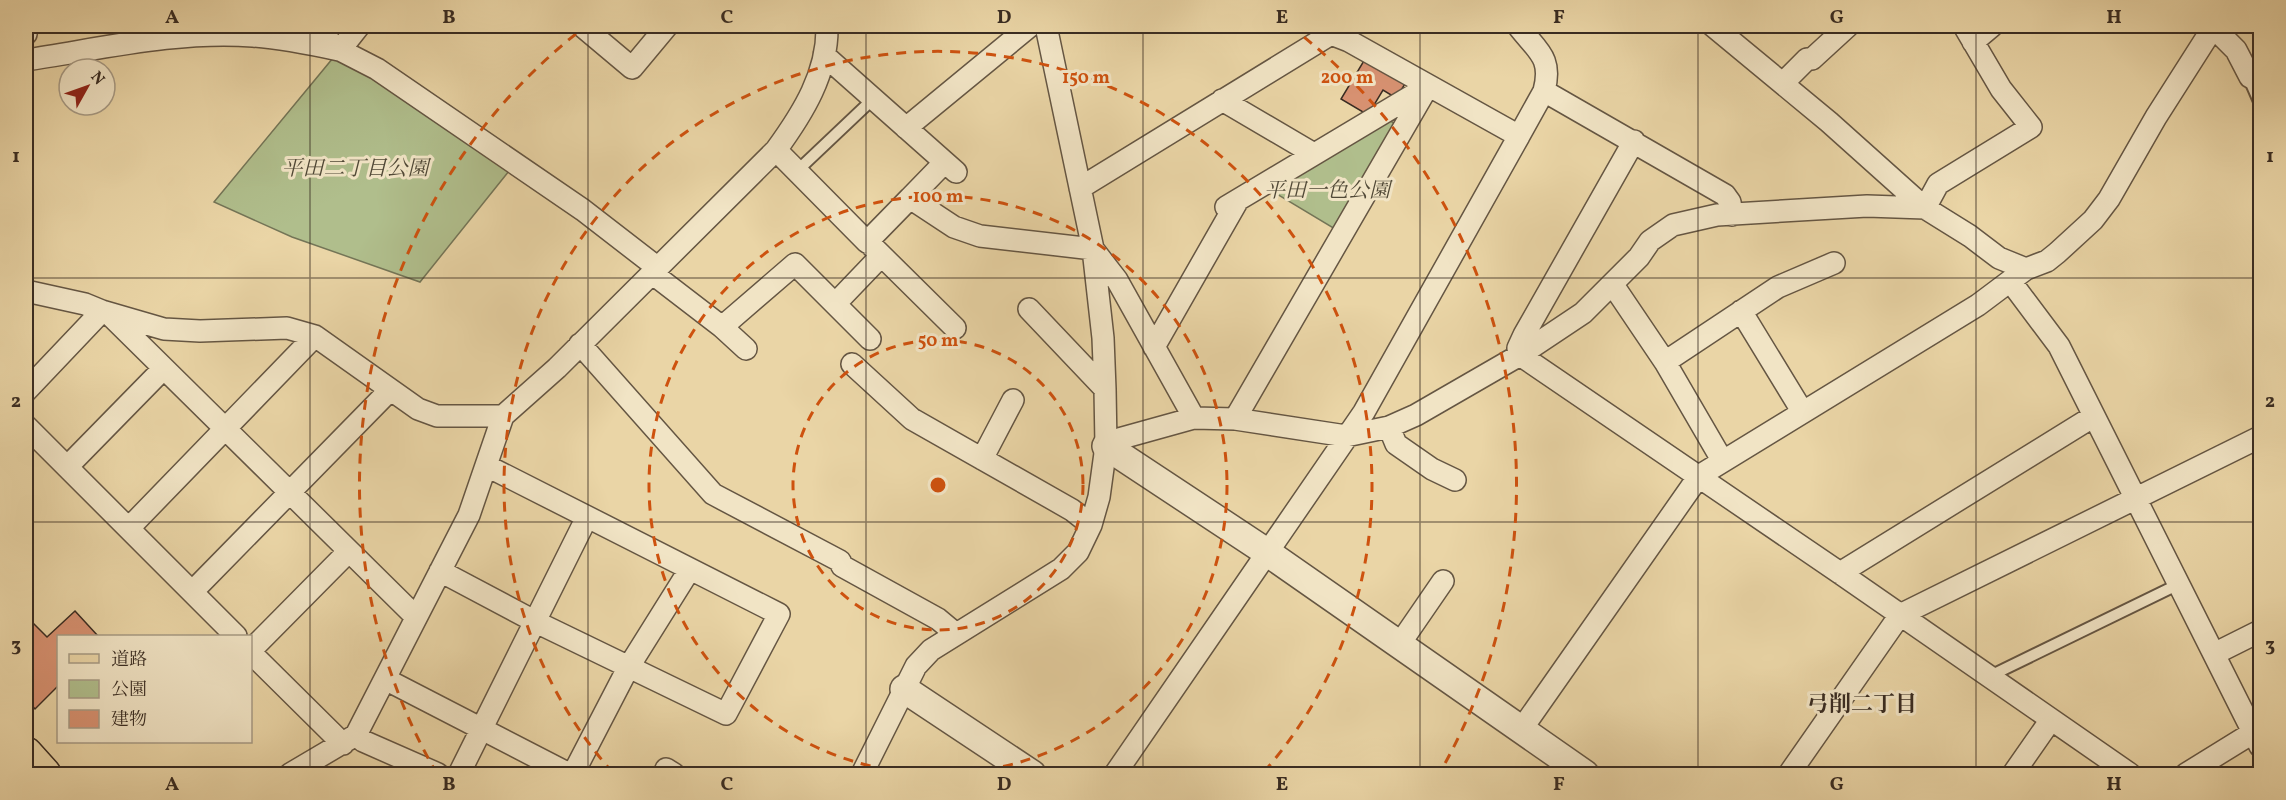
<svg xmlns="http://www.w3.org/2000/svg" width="2286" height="800" font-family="Vollkorn,'Noto Serif JP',serif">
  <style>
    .green { fill: #b0be8c; stroke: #747557; stroke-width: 1.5 }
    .building { fill: #d79171; stroke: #392c22; stroke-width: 1.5 }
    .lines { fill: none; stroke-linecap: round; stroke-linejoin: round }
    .service-casing { stroke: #655643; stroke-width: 14 }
    .minor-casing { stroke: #655643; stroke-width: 24 }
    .tertiary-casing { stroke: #655643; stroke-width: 30 }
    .primary-casing { stroke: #392c22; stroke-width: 36 }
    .service { stroke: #f1e4c5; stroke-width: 10 }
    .minor { stroke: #f1e4c5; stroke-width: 21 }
    .tertiary { stroke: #f1e4c5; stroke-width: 27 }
    .primary { stroke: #ead5a6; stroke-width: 33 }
    .grid { fill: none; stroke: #392c22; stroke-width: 1.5; stroke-opacity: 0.55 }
    .ring { fill: none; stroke: #ce520f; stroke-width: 3; stroke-dasharray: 10 8 }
    .labels { text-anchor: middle; stroke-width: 6; stroke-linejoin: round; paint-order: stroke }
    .park-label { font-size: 21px; font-style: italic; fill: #514937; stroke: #f1e4c5 }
    .neighbourhood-label { font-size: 22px; font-weight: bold; fill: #392c22; stroke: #f1e4c5 }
    .centre { fill: #ce520f; stroke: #f1e4c5; stroke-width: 3 }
    .ring-label { font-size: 18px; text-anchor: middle; font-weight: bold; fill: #ce520f; stroke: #f1e4c5; stroke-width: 6; stroke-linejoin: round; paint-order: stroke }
    .neatline { fill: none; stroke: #392c22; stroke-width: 2 }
    .grid-label { font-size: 20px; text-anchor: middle; font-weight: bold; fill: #392c22 }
  </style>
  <rect width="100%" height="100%" fill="#ead5a6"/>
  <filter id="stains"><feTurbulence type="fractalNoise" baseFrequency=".00333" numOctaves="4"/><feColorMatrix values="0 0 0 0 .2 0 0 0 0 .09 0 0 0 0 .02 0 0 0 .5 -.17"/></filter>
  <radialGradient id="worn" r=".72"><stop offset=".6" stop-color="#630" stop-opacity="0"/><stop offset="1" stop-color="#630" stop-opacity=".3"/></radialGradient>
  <path class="green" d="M333 58 359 69 509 171 420 282 292 237 214 202Z
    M1389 120 1397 125 1335 229 1270 190Z"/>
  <path class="building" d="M1365 59 1405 84 1396 98 1383 90 1368 115 1341 99Z
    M75 611 98 636H58V686L35 709 26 699V616L47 637Z"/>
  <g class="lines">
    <defs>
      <path id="service" d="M2250 77V81L2260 104
        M797 171 873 99
        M1988 677 2179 584"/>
      <path id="minor" d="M311 26 340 50 377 69 583 210 658 268
        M582 26 632 68 667 26
        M1518 26C1537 51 1553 57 1544 91
        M1713 26 1829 122 1925 208 1970 236 1999 258 2026 269
        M2213 27 2236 50 2250 77
        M26 34 27 26
        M1973 42 1992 26
        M340 50 359 26
        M824 55 956 172
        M26 60C100 49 178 30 253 36 282 38 311 44 339 50
        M1783 83 1807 59H1812L1848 26
        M1222 100 1314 154
        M906 128 1030 26
        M1634 141 1524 335 1518 348 1520 355 1840 573 2130 774
        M776 150 867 242 910 198 954 227 980 236 1093 249 1117 280 1194 418
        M1080 188 1331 34 1349 41 1519 136 1544 91 1725 195 1730 202 1732 215
        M910 198 944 163
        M1226 207 1425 88
        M1925 208 1938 184 2031 127 2001 89 1964 26
        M872 246 955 328
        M653 274 722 327 795 264 835 304 881 256
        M2011 282 2059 346 2260 746
        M1613 285 1665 362 1722 460
        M26 291 85 304 102 311 164 329 200 331 287 328 315 336 418 409 437 416H503
        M835 304 870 339
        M1029 309 1105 389
        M1741 311 1802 411
        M109 314 416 617
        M722 327 746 349
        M580 344 713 494 840 561 842 566 938 619 956 634
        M1154 347 1238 200
        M1665 362 1778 287 1834 263
        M852 364 912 419 1072 510 1091 525
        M26 391 102 311
        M1235 419 1428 86
        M26 426 236 636
        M1389 427 1396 444 1432 469 1455 480
        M1106 446 1122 438 1194 418 1235 419 1346 436 1389 427 1416 415 1520 355 1583 313 1639 257 1650 241 1673 225 1717 215 1867 206 1925 208
        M982 459 1013 400
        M67 467 163 369
        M129 528 315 336
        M440 571 536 622 726 714 779 614 487 466
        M1840 573 2094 416
        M192 592 390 390
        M1399 645 1443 581
        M250 651 349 551
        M250 652 343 744
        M2214 654 2260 631
        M385 679 569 774
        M1521 730 1699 476 1978 305 2026 269 2047 261 2057 253 2093 220 2109 199 2156 117 2214 26
        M356 735 363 741 438 774
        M666 769 674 774
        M290 774 356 735 469 515 503 416 557 368 776 150C803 113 828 73 827 26
        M459 774 587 517
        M573 774 628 668 690 569
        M862 774 916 666 931 650 1061 569 1078 552 1091 525 1099 497 1106 446 1105 389 1103 338 1093 249 1046 26
        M1115 774 1364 412 1519 136
        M1789 774 1900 615 2260 437
        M2013 774 2050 721
        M2186 774 2254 732 2260 724"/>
      <path id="tertiary" d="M1106 446 1268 553 1585 774
        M904 689 1032 774"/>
      <path id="primary" d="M26 754 44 774"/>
    </defs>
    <use href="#service" class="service-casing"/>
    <use href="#minor" class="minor-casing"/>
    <use href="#tertiary" class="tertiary-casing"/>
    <use href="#primary" class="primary-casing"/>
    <use href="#service" class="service"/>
    <use href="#minor" class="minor"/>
    <use href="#tertiary" class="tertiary"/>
    <use href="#primary" class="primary"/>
  </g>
  <path class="grid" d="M310 26V774M588 26V774M866 26V774M1143 26V774M1420 26V774M1698 26V774M1976 26V774M26 278H2260M26 522H2260"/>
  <g class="ring">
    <circle cx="938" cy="485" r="145"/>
    <circle cx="938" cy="485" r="289"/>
    <path d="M613 773A434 434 0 1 1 1263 773"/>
    <path d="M437 774A578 578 0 0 1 586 26M1290 26A578 578 0 0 1 1439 774"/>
  </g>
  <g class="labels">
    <g class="park-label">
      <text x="355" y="175">平田二丁目公園</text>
      <text x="1327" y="197">平田一色公園</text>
    </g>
    <g class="neighbourhood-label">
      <text x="1862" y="711">弓削二丁目</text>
    </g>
  </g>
  <circle cx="938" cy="485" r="9" class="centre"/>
  <g class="ring-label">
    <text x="1347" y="83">200 m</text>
    <text x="1086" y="83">150 m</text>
    <text x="938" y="202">100 m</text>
    <text x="938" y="346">50 m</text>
  </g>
  <rect width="2286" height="800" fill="none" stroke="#ead5a6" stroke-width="66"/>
  <rect x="57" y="635" width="195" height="108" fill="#f1e4c5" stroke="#a79a84" stroke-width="1.5"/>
  <rect x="69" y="654" width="30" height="9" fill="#ead5a6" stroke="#a79a84" stroke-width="1.5"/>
  <text x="111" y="665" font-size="18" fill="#392c22">道路</text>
  <rect x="69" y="680" width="30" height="18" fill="#b0be8c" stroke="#a79a84" stroke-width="1.5"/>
  <text x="111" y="695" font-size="18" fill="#392c22">公園</text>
  <rect x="69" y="710" width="30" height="18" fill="#d79171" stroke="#a79a84" stroke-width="1.5"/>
  <text x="111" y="725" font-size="18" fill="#392c22">建物</text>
  <g transform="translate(87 87) rotate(50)"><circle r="28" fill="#f1e4c5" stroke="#a79a84" stroke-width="1.5"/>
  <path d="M0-4.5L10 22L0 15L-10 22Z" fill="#8f2418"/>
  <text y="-9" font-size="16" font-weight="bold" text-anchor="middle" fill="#392c22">N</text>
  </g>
  <rect x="33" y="33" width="2220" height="734" class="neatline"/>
  <g class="grid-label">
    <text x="172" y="23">A</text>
    <text x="449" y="23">B</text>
    <text x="727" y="23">C</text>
    <text x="1004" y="23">D</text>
    <text x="1282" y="23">E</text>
    <text x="1559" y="23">F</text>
    <text x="1837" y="23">G</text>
    <text x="2114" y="23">H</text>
    <text x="16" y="162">1</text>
    <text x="2270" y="162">1</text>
    <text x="16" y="407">2</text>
    <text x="2270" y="407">2</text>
    <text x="16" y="651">3</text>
    <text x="2270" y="651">3</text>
    <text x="172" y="790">A</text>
    <text x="449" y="790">B</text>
    <text x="727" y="790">C</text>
    <text x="1004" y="790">D</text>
    <text x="1282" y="790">E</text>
    <text x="1559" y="790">F</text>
    <text x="1837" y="790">G</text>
    <text x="2114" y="790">H</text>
  </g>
  <rect width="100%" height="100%" filter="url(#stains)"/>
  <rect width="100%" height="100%" fill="url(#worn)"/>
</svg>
